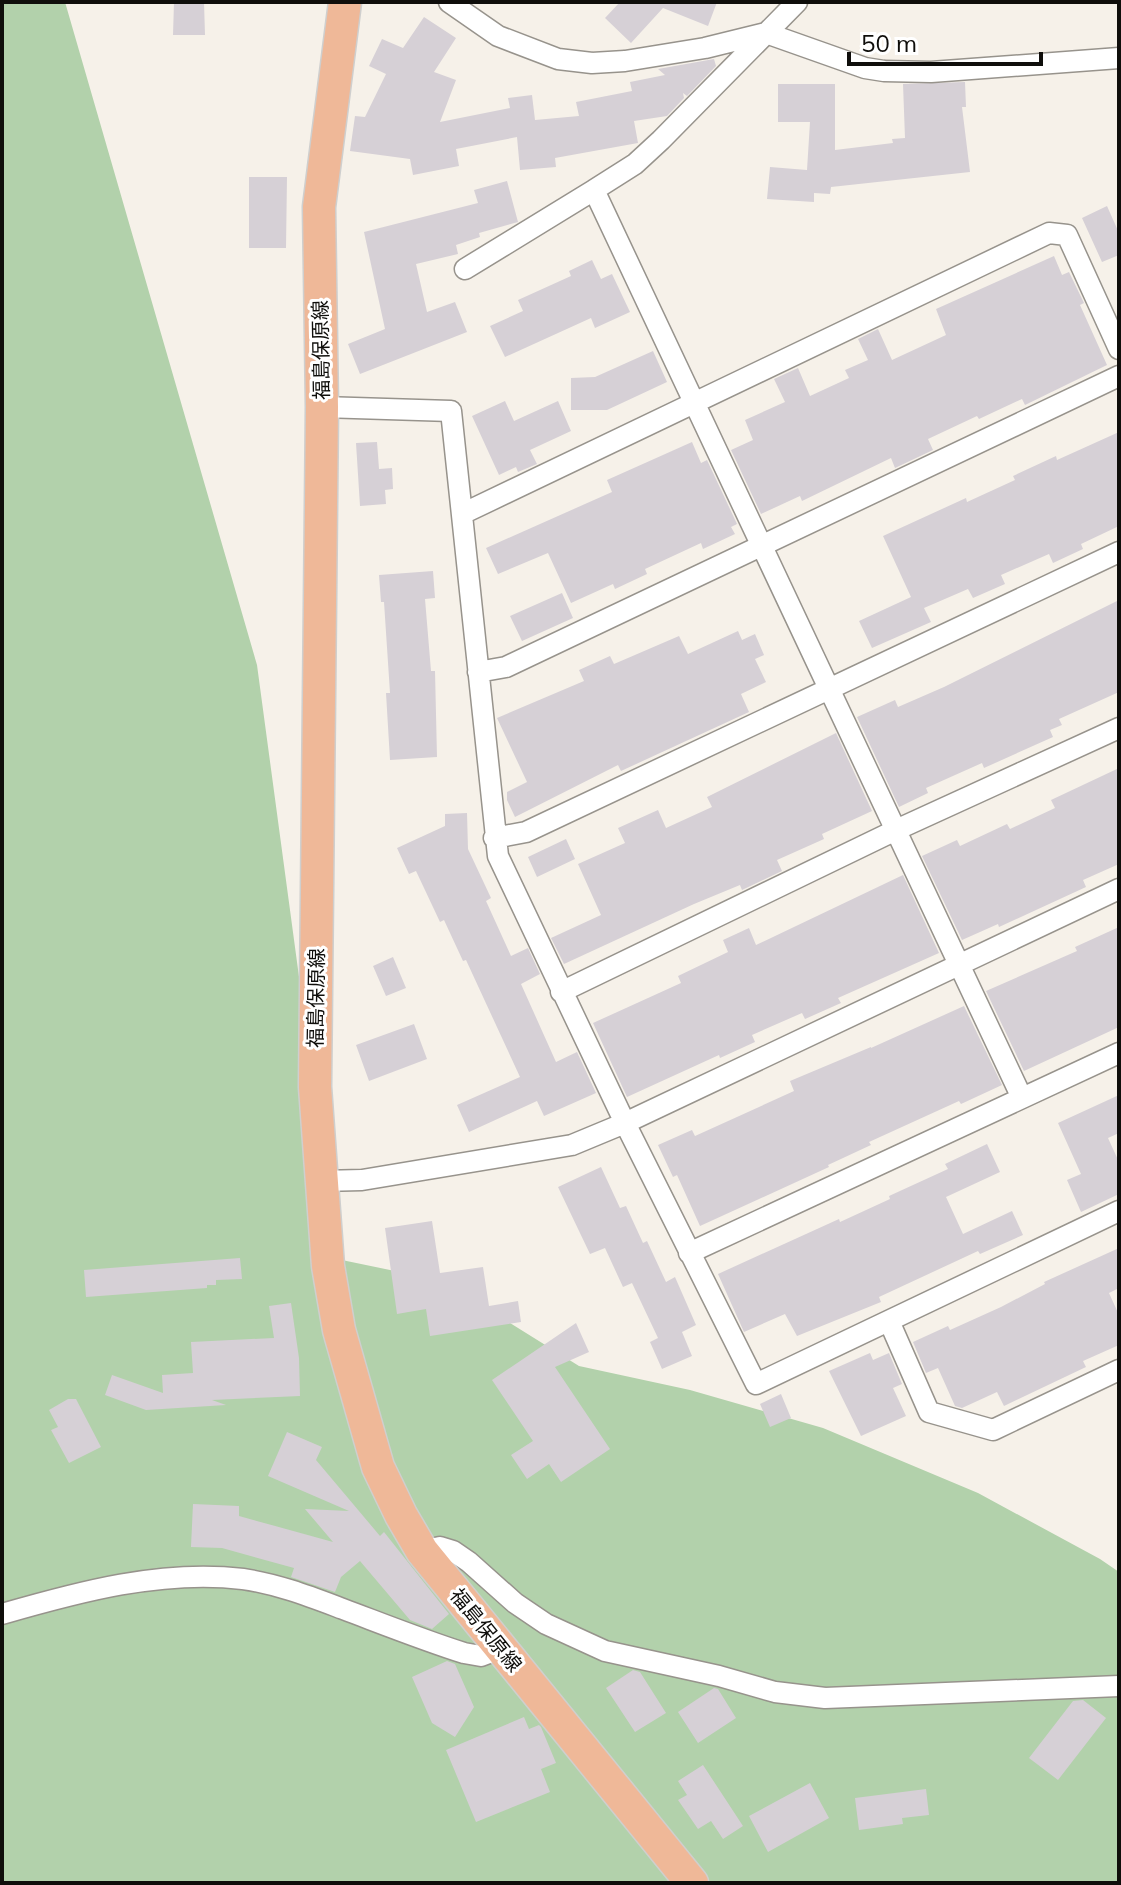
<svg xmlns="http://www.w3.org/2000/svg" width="1121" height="1885" font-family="Mulish,'Noto Sans JP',sans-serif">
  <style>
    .green { fill: #b2d1ab }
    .building { fill: #d6d0d6 }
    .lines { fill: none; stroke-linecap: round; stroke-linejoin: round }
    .street-casing { stroke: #97938c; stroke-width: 23 }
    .primary-casing { stroke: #cfcfce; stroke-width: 35 }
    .street { stroke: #fff; stroke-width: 20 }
    .primary { stroke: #efb898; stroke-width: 32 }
    .labels { text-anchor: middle; stroke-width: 6; stroke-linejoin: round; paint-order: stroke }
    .street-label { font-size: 20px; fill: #0f0e0b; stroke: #fff }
  </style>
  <rect width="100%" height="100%" fill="#f6f1e9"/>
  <path class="green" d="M2 2H65L257 665 337 1259 443 1281 579 1366 690 1390 823 1428 978 1493 1100 1559 1119 1572V1883H2Z"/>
  <path class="building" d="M174 2H204L205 35H173Z
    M620 2H717L708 26 663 8 631 43 605 18Z
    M424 17 456 38 434 72 456 80 440 122 510 108 508 98 532 95 535 120 579 116 576 102 632 91 630 82 665 75 658 69 714 59 716 66 687 96 683 93 684 98 667 116 634 121 638 143 555 158 556 167 520 170 517 137 456 149 459 166 413 175 410 159 350 151 355 116 365 117 386 74 369 66 382 39 403 48Z
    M965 82 966 107H962L970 172 831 187 830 194 814 193V202L767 199 770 167 807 170 810 122H778V84H835V150L893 143 892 139 905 138 903 84Z
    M249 177H287L286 248H249Z
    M507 181 518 222 479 233 480 237 456 245 458 254 416 264 427 312 455 302 467 332 360 374 348 344 385 329 364 232 478 203 474 190Z
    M1107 206 1119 233V255L1102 262 1082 218Z
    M1054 256 1062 275 1069 272 1084 303 1080 305 1107 365 1025 405 1022 399 979 419 977 416 928 439 933 450 895 468 891 458 802 501 800 496 761 514 731 450 753 440 745 420 785 402 774 379 798 368 810 396 849 378 845 370 868 360 858 339 878 329 892 360 946 335 936 309Z
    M592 260 601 279 612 274 630 312 595 328 591 318 505 357 490 326 523 311 518 300 571 276 569 271Z
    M653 351 667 382 607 410H571V378L595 377Z
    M505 401 514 421 558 401 571 431 530 450 537 464 518 472 516 467 499 475 472 416Z
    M1119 432V526L1081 544 1083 549 1053 563 1049 554 1001 575 1005 584 973 598 968 589 924 608 931 622 872 648 859 621 911 597 883 536 966 498 967 502 1015 480 1013 476 1056 456 1057 460Z
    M377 442 379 469 392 468 393 489 385 490 386 504 360 506 356 443Z
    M692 442 701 463 707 460 737 524 731 527 735 534 703 549 701 543 645 569 647 574 615 589 613 584 571 603 548 553 498 574 486 548 612 492 607 480Z
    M433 571 435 598 425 599 431 671H435L437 757 390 760 386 693H390L384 602H381L379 575Z
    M562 593 573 618 522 641 510 616Z
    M1119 600V692L1059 719 1062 725 1050 730 1053 737 984 768 982 763 926 788 928 793 899 807 857 717 895 700 898 707 944 687Z
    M738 631 742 640 755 634 764 655 755 659 766 682 741 694 749 712 621 771 618 765 515 817 507 800V792L527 782 497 718 584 681 579 670 610 656 614 664 679 636 688 654Z
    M836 733 872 811 822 834 824 839 777 860 782 871 742 890 740 885 694 904 564 964 551 938 601 915 578 864 625 843 618 828 658 810 666 828 712 807 707 797Z
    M1119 768V864L1083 880 1086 887 999 927 998 924 962 940 922 856 957 840 960 846 1007 824 1010 829 1055 808 1051 800Z
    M467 813 468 849 491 898 486 901 511 956 528 948 540 974 521 984 556 1062 577 1052 596 1093 544 1116 537 1101 469 1132 457 1105 520 1077 466 960 463 961 444 920 440 922 416 871 409 874 397 848 445 826V814Z
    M566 839 575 859 537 877 528 857Z
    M903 875 939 953 838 998 841 1003 805 1019 802 1013 752 1035 755 1042 720 1058 719 1055 627 1097 593 1023 681 983 678 976 728 952 723 940 749 928 756 945Z
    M1119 927V1027L1024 1071 986 991 1077 951 1075 947Z
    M393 957 406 988 386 996 373 966Z
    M964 1006 1002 1085 961 1104 959 1101 869 1142 871 1145 828 1165 829 1167 700 1226 677 1175 673 1177 658 1145 692 1130 695 1136 794 1091 790 1081 871 1047V1048Z
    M414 1024 427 1059 369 1081 356 1045Z
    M1119 1095V1133L1108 1138 1119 1162V1194L1081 1212 1067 1180 1081 1174 1058 1123Z
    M987 1144 1000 1172 946 1197 963 1234 1012 1211 1023 1235 980 1254 978 1251 879 1297 881 1302 797 1336 785 1314 744 1332 718 1274 839 1219 840 1222 890 1199 889 1196 948 1169 945 1164Z
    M601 1167 620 1208 626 1206 643 1243 647 1241 666 1282 675 1277 696 1325 682 1332 692 1356 662 1369 650 1342 658 1338 632 1283 623 1287 605 1248 590 1254 558 1187Z
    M432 1221 440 1273 483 1267 489 1306 518 1301 521 1322 430 1336 426 1309 397 1314 385 1228Z
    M1119 1248V1288L1109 1293 1119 1315V1345L1083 1361 1086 1367 1004 1406 997 1392 962 1408 955 1406 938 1368 926 1373 913 1342 948 1326 950 1330 1001 1307 1045 1284 1044 1282Z
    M240 1258 242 1279 216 1280V1285H207V1288L86 1297 84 1270Z
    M291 1303 299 1358 300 1396 212 1400 226 1405 146 1410 105 1395 112 1375 163 1393 162 1375 193 1373 191 1342 274 1338 269 1306Z
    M576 1323 589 1352 555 1367 610 1449 561 1482 549 1464 527 1479 511 1455 533 1441 492 1380Z
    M870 1353 873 1360 889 1353 902 1384 893 1388 906 1416 861 1436 829 1371Z
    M781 1394 791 1418 770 1427 760 1404Z
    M68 1399H76L101 1447 69 1463 51 1430 58 1427 49 1410Z
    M287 1432 322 1447 316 1460 380 1536 384 1532 449 1614 432 1629 410 1620 360 1561 341 1577 335 1592 291 1577 294 1568 222 1548 191 1547 193 1504 239 1506V1516L333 1542 305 1509 349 1511 268 1476Z
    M447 1661 455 1664 474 1707 455 1737 432 1723 412 1677Z
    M633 1670 640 1672 666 1713 635 1732 606 1688Z
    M714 1688 718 1689 736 1718 698 1743 678 1712Z
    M1083 1700 1106 1718 1058 1780 1029 1758 1073 1701Z
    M524 1717 529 1729 539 1725 541 1727 556 1763 541 1769 550 1792 476 1822 446 1750Z
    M703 1765 743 1826 723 1839 711 1821 698 1829 678 1800 687 1795 678 1781Z
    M810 1783 829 1818 768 1852 749 1816Z
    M926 1789 929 1815 902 1818 903 1824 859 1830 855 1798Z"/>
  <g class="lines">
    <defs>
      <path id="street" d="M449 2 498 36 558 59 592 63 625 61 705 48 766 33 865 68 884 71 931 72 1119 58
        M797 2 661 140 635 164 594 190 1022 1098
        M465 269 594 190
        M322 407 451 411 498 856 625 1123 756 1384 1119 1211
        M462 514 1049 233 1067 235 1119 349
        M478 672 506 667 1119 376
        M494 838 526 832 1119 552
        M561 992 896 830 1119 728
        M321 1181 362 1180 572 1145 625 1123 1119 889
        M689 1253 1119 1053
        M889 1321 929 1412 993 1430 1119 1370
        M422 1551 440 1547 453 1551 469 1562 515 1603 546 1624 605 1651 719 1676 775 1692 825 1698 1119 1686
        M2 1614C78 1592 163 1569 243 1579 278 1584 311 1597 343 1609 383 1624 423 1640 464 1653L481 1656 502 1648"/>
      <path id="primary" d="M345 2 319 207 322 407 315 1087 328 1266 339 1330 378 1467 401 1515 422 1551 692 1883"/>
    </defs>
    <use href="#street" class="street-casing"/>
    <use href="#primary" class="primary-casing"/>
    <use href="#street" class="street"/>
    <use href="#primary" class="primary"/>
  </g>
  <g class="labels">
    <g class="street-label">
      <text transform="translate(321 350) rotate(-91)" y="7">福島保原線</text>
      <text transform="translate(316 998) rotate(-89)" y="7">福島保原線</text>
      <text transform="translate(486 1630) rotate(51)" y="7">福島保原線</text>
    </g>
  </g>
  <rect width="1121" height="1885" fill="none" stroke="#0f0e0b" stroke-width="8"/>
  <path d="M849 52v12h192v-12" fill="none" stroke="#0f0e0b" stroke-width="4"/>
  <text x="861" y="52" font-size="24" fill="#0f0e0b" stroke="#ffffff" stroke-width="6" paint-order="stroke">50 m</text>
</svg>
